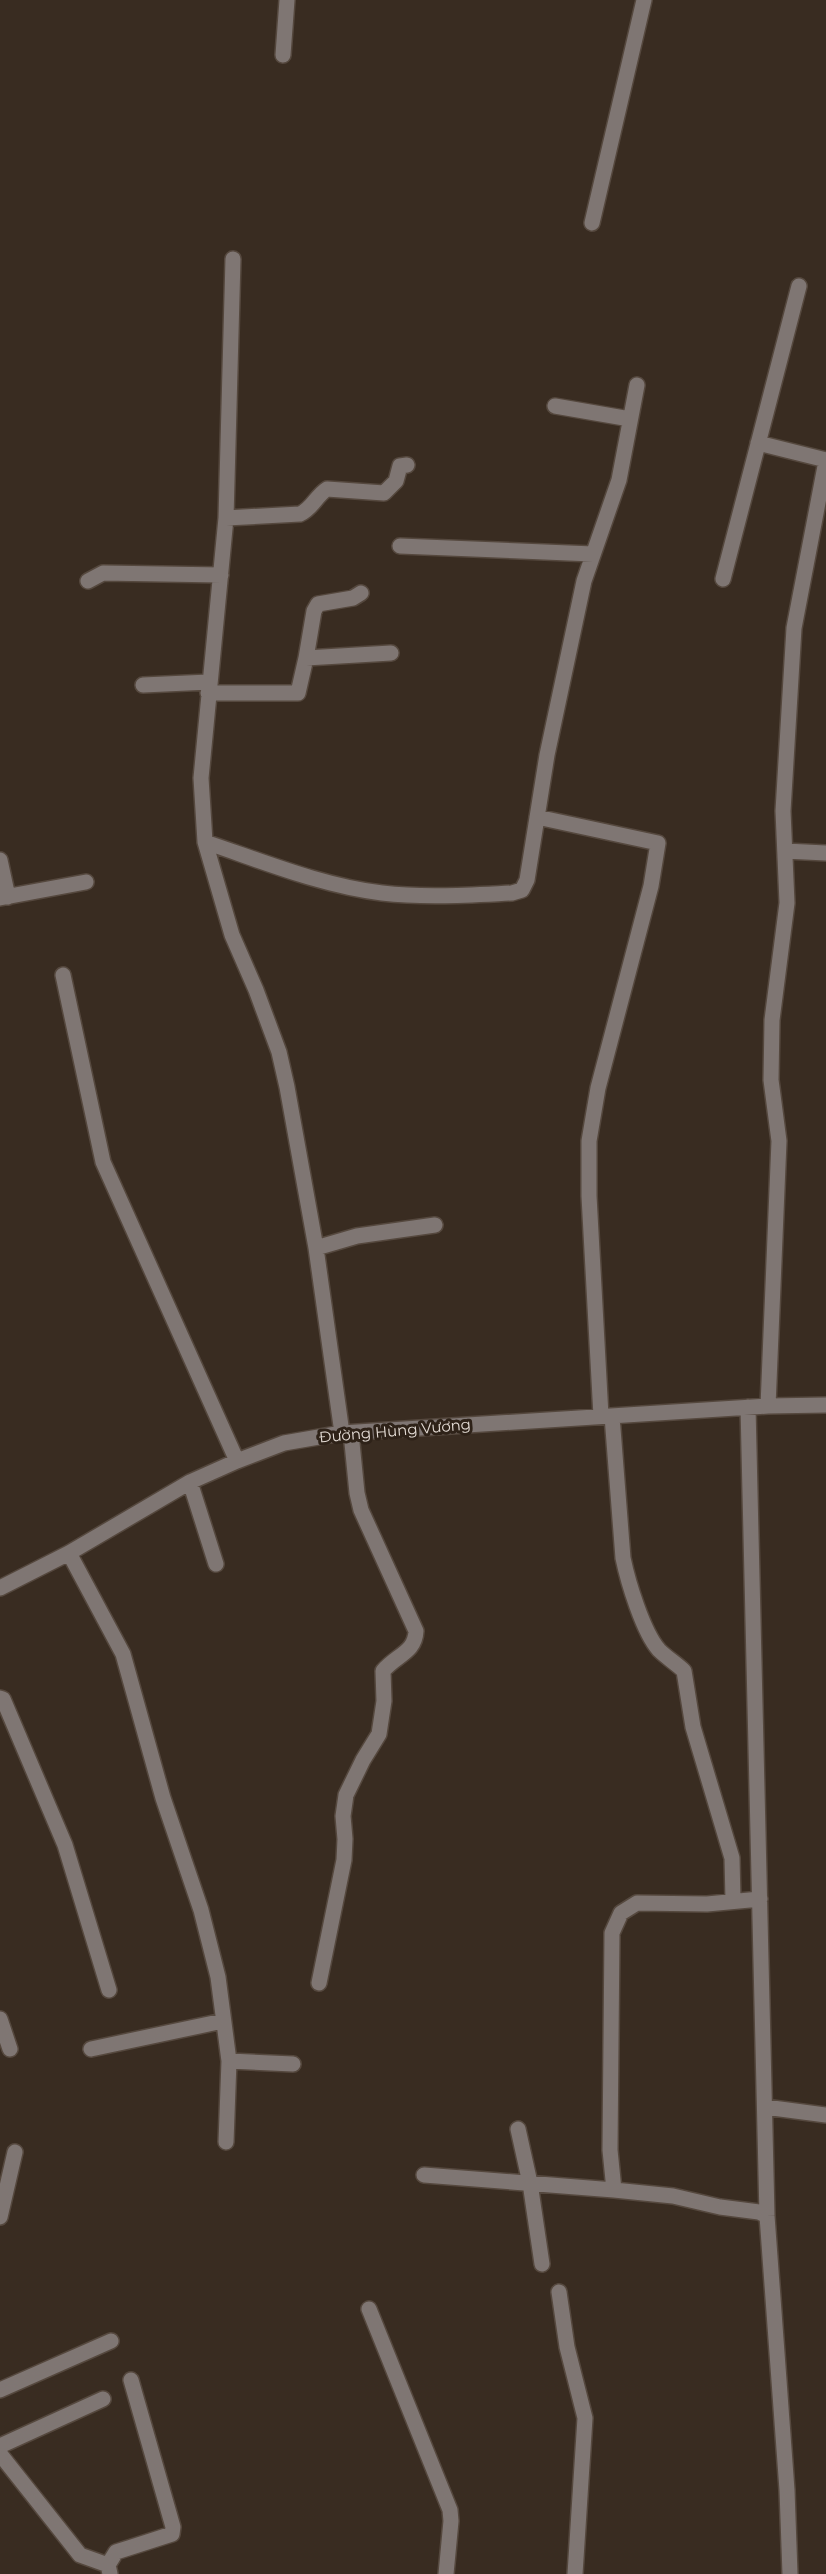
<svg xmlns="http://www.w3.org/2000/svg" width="826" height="2574" font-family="Montserrat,sans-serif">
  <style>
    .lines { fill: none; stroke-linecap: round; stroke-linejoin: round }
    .minor-casing { stroke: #55483e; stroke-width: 18 }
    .minor { stroke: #7f7673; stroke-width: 15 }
    .labels { text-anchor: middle; stroke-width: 6; stroke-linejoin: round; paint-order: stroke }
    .street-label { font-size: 15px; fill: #e5ddd6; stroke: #2e2218 }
  </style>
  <rect width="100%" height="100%" fill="#392c21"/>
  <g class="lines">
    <defs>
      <path id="minor" d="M283 55 287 0
        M592 223 644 0
        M233 259 226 518 201 778 205 842 232 935 256 990 279 1052 287 1087 316 1248 342 1433
        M555 406 630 419
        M758 443 826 460
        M226 518 300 514C312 509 316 496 327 489L384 493 396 481 400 466 407 465
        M400 546 593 554
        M723 579 799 286
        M88 581 103 573 221 575
        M306 658 314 611 318 604 353 598 361 593
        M143 685 209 682
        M208 693H298L306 658 391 653
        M537 817 658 843 651 886 598 1088 589 1141V1196L601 1416
        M205 842C262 861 322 886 382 893 425 898 469 895 512 893L522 890 527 880 547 755 584 581 619 480 637 385
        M785 851 826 853
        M0 860 8 897
        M0 898 86 882
        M63 975 103 1162 237 1461
        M316 1248 357 1236 435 1225
        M768 1406 779 1141 771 1080 772 1020 787 903 783 811 794 628 826 461
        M748 1407 767 2216 787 2490 790 2574
        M612 1416 623 1558C628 1582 643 1632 659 1650 667 1658 677 1664 684 1671L693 1727 732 1858 733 1900
        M190 1482 216 1564
        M69 1553 123 1654 163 1798 201 1910 218 1977 229 2061 226 2142
        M0 1588 69 1553 190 1482 237 1461 284 1443 342 1433 768 1406 826 1405
        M0 1698 3 1699 65 1845 109 1990
        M760 1899 707 1904 637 1903 621 1913 612 1933 610 2150 614 2190 673 2196 720 2207 759 2212 767 2216
        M319 1983 344 1860 345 1839 343 1816 346 1795 363 1760 379 1734 384 1701 383 1671C396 1655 415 1653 416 1631L361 1510 357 1493 351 1433
        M0 2019 10 2049
        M91 2049 223 2021
        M229 2061 293 2064
        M765 2107 826 2115
        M518 2129 530 2183 542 2264
        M424 2175 614 2190
        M0 2217 15 2152
        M559 2292 567 2347 585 2418 575 2574
        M369 2309 450 2510 451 2521 446 2574
        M0 2390 111 2341
        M0 2446 103 2399
        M0 2454 80 2555 108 2565
        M110 2574 108 2565 116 2552 172 2534 173 2527 131 2380"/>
    </defs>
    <use href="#minor" class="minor-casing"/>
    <use href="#minor" class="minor"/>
  </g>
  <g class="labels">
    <g class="street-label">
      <text transform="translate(395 1431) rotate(-5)" y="5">Đường Hùng Vương</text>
    </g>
  </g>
</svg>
